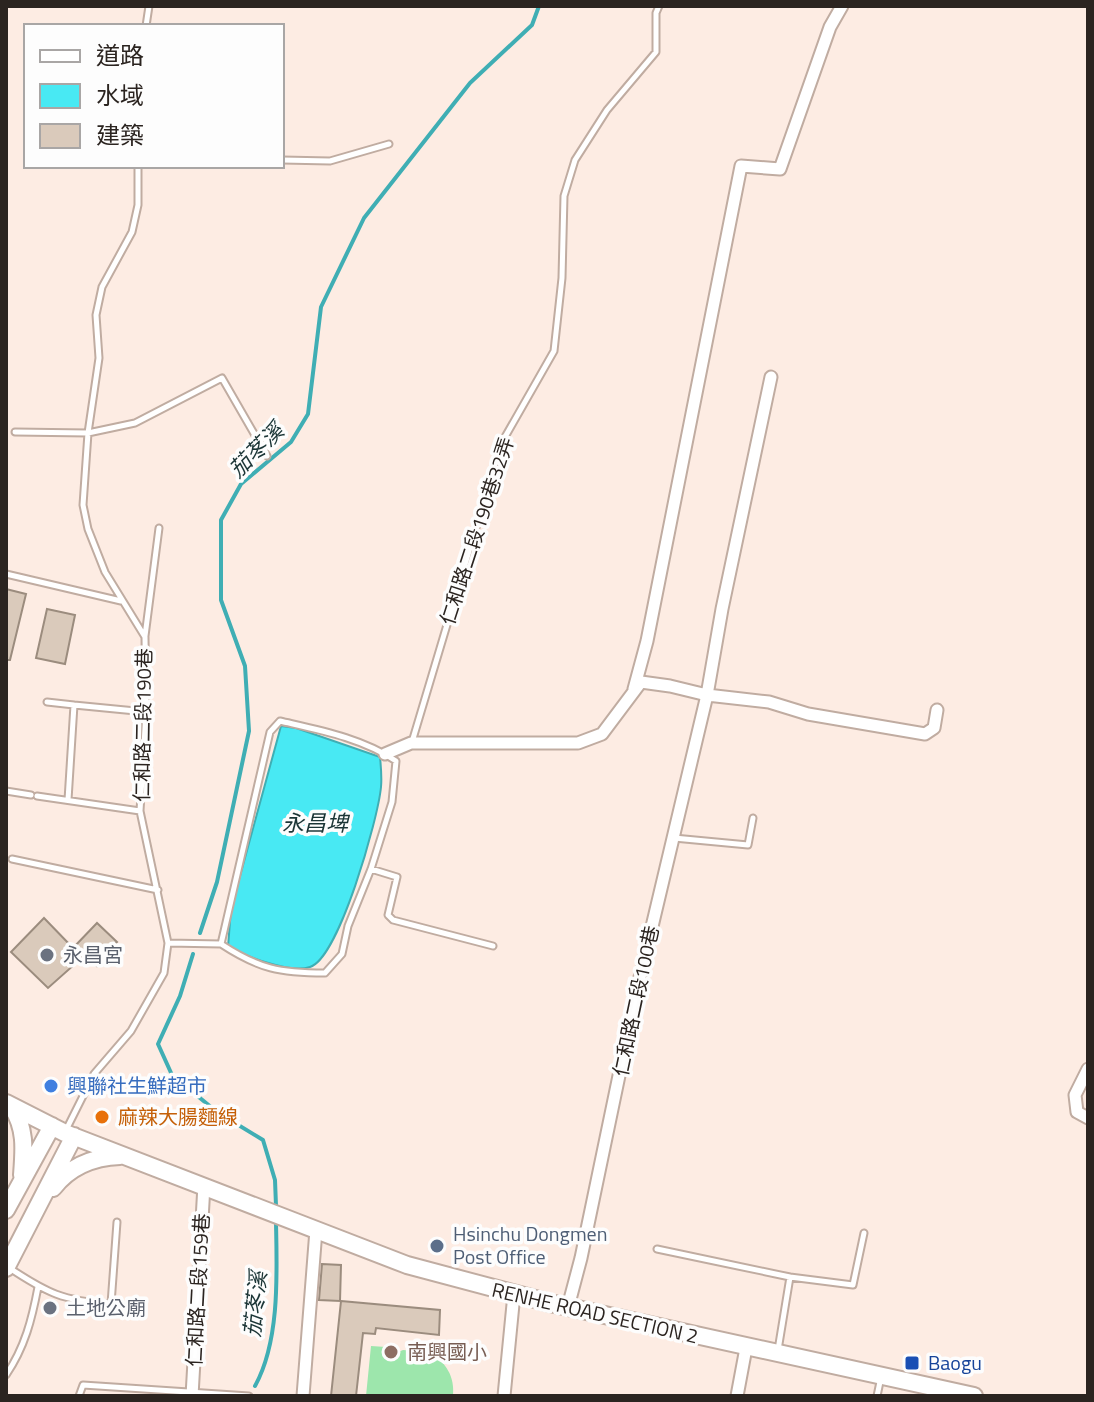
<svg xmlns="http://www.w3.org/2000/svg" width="1094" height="1402" font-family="'Titillium Web','Noto Sans TC',sans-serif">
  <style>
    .green { fill: #9de6ac }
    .water { fill: #48e9f3; stroke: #3faeb4; stroke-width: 2 }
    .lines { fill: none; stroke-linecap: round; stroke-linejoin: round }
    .stream { stroke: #3faeb4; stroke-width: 4 }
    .building { fill: #dacabb; stroke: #9b8c7e; stroke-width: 2 }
    .lane-casing { stroke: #c0aca1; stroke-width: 9 }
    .street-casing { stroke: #c0aca1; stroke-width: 15 }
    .secondary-casing { stroke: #c0aca1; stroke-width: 20 }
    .lane { stroke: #fff; stroke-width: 5 }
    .street { stroke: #fff; stroke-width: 11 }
    .secondary { stroke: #fff; stroke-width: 16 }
    .worship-dot { fill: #6b7280; stroke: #fdfdfd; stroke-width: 3 }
    .shop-dot { fill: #3f7fe0; stroke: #fdfdfd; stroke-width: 3 }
    .food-dot { fill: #e8710a; stroke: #fdfdfd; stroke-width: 3 }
    .service-dot { fill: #5c6f8a; stroke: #fdfdfd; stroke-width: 3 }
    .education-dot { fill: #8d6e63; stroke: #fdfdfd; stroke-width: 3 }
    .transit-dot { fill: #1a4fb4; stroke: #fdfdfd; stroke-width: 3 }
    .labels { text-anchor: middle; stroke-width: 7; stroke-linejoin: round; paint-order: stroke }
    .street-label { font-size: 20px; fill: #2b2420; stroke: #fdfdfd }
    .worship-label { font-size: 20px; fill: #5b616d; stroke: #fdfdfd; text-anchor: start }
    .shop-label { font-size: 20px; fill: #366cbe; stroke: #fdfdfd; text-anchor: start }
    .food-label { font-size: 20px; fill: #c56008; stroke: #fdfdfd; text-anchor: start }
    .service-label { font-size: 20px; fill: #4e5e75; stroke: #fdfdfd; text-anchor: start }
    .education-label { font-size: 20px; fill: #785e54; stroke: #fdfdfd; text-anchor: start }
    .transit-label { font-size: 20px; fill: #164399; stroke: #fdfdfd; text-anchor: start }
    .water-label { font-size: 22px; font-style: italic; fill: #1b3536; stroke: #fdfdfd }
  </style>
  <rect width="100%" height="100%" fill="#fdece3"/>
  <path class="green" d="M371 1346 386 1347V1357L403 1350 430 1352C446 1363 455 1376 453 1396H366Z"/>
  <path class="water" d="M281 726 296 728 380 757C381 767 382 777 381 787 378 819 339 958 310 967 290 974 246 956 228 947L231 909Z"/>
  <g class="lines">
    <path class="stream" d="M200 933 217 882 249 731 245 666 221 600V520L241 484 291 442 308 414 321 307 364 218 470 83 532 25 539 6
      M193 954 180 996 158 1044 172 1075 217 1112 263 1140 275 1180 276 1206
      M255 1386C280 1341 277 1273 276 1223"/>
  </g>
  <path class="building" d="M6 589 26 594 10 660H6Z
    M47 609 75 615 65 664 36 658Z
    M44 918 73 948 97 923 117 942 110 948 113 950 97 966 85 955 48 988 11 952Z
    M322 1264 341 1265 340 1301 319 1300Z
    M341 1301 440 1310 439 1335 376 1328 375 1334 363 1333 356 1396H331Z"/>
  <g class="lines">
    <defs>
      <path id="lane" d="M146 26 149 6
        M282 160 330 161 389 144
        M15 432 88 433 135 423 222 378 267 456
        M6 574 121 601
        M145 636 159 528
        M47 702 74 705 68 800
        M74 705 146 712
        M280 721C319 730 362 738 396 761L392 802 371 869 348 926 342 954 325 973C280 973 259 969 221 944L270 732Z
        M412 742 501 444 554 351 562 278 564 196 575 160 607 110 656 52V13L659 6
        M6 791 31 795
        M37 796 140 811
        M674 838 748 845 753 818
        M12 859 158 890
        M371 869 397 877 388 915 393 920 493 946
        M168 943 221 944
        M65 1132 94 1074 131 1031 164 973 168 943 140 811 146 712 145 637 105 572 88 529 83 505 88 433 99 358 96 315 102 287 132 232 138 205V166
        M657 1249 790 1277
        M8 1267C47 1293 63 1301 111 1304L117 1222
        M778 1350 790 1277 853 1285 864 1233
        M6 1375C25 1347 32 1319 38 1287
        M79 1396 83 1385 249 1396
        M877 1396 881 1377"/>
      <path id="street" d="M634 689 647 641 741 166 780 169 830 27 842 6
        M385 754 411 743H578L602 734 641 682 670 686 707 695 769 702 808 714 925 734 934 728 937 710
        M1088 1069 1075 1095 1077 1112 1088 1118
        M568 1307 581 1258 636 994 707 695 722 609 771 377
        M192 1396 204 1185
        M303 1396 316 1230
        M504 1396 514 1294
        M737 1396 746 1348"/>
      <path id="secondary" d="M6 1103 65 1133 407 1265 550 1303 974 1396
        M12 1107C26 1129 24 1149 22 1175
        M53 1188C70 1166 93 1157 120 1156
        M6 1210 52 1126
        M6 1268 74 1136"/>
    </defs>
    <use href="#lane" class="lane-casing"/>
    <use href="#street" class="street-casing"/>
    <use href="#secondary" class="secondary-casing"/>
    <use href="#lane" class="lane"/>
    <use href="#street" class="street"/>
    <use href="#secondary" class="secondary"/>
  </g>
  <g class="worship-dot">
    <circle cx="47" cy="955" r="8"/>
    <circle cx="50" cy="1308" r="8"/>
  </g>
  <circle class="shop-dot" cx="51" cy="1086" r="8"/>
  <circle class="food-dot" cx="102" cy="1117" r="8"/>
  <circle class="service-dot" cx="437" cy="1246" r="8"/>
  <circle class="education-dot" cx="391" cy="1352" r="8"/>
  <rect class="transit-dot" x="904" y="1355" width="16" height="16" rx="4"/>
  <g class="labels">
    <g class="street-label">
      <text transform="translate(477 531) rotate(-72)" y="7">仁和路二段190巷32弄</text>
      <text transform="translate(143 725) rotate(-89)" y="7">仁和路二段190巷</text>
      <text transform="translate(636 1001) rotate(-78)" y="7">仁和路二段100巷</text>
      <text transform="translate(198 1290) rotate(-87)" y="7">仁和路二段159巷</text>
      <text transform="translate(595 1313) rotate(13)" y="7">RENHE ROAD SECTION 2</text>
    </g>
    <g class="worship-label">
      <text x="63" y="962">永昌宮</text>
      <text x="66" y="1315">土地公廟</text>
    </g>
    <g class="shop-label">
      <text x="67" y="1093">興聯社生鮮超市</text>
    </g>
    <g class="food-label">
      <text x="118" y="1124">麻辣大腸麵線</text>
    </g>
    <g class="service-label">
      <text x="453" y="1241">Hsinchu Dongmen<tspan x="453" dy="23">Post Office</tspan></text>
    </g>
    <g class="education-label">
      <text x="407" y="1359">南興國小</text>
    </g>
    <g class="transit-label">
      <text x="928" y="1370">Baogu</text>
    </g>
    <g class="water-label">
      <text transform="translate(256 450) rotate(-45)" y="8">茄苳溪</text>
      <text x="315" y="831">永昌埤</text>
      <text transform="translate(255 1304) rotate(-84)" y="8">茄苳溪</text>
    </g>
  </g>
  <rect width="1094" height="1402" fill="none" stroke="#2b2420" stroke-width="16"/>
  <rect x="24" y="24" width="260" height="144" fill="#fdfdfd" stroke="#a9a6a5" stroke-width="2"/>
  <rect x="40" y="50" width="40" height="12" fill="#ffffff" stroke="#a9a6a5" stroke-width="2"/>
  <text x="96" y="64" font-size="24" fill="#2b2420">道路</text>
  <rect x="40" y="84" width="40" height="24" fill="#48e9f3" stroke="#a9a6a5" stroke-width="2"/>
  <text x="96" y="104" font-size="24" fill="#2b2420">水域</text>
  <rect x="40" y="124" width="40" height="24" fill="#dacabb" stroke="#a9a6a5" stroke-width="2"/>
  <text x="96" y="144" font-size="24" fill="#2b2420">建築</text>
</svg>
